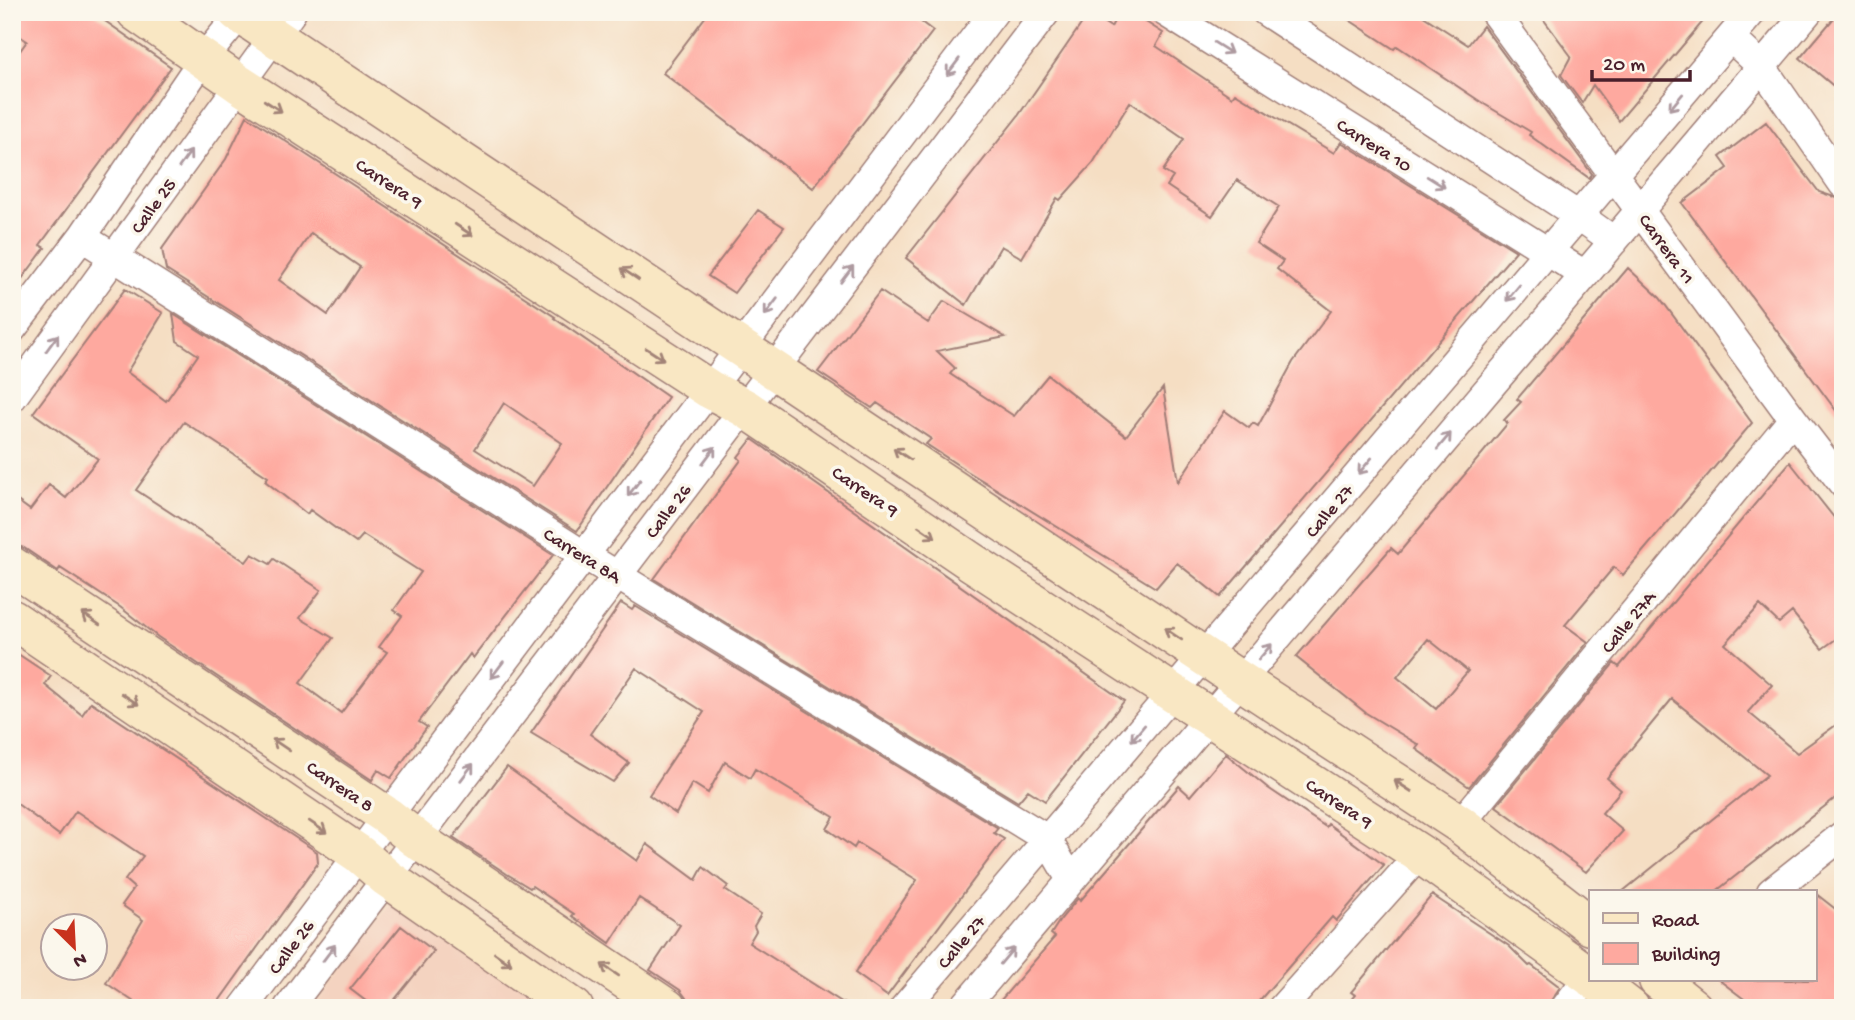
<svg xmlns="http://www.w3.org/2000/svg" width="1855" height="1020" font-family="'Gochi Hand',sans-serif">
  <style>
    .built { fill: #f4d3c0 }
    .building { fill: #fea99f; fill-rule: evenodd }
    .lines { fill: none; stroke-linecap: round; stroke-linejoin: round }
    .street-casing { stroke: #a07e77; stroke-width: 31 }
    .secondary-casing { stroke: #a07e77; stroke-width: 41 }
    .street { stroke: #fff; stroke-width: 28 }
    .secondary { stroke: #f9e7c3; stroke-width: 38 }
    .oneway { stroke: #ae9aa0 }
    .oneway2 { stroke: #a28377 }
    .labels { text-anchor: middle; stroke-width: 7; stroke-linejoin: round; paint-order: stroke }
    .street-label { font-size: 19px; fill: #4a1f2b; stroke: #fbf7ec }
  </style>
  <rect width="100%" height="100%" fill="#fbf7ec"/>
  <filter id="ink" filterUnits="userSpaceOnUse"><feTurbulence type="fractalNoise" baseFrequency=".0143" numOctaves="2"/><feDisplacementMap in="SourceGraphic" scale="14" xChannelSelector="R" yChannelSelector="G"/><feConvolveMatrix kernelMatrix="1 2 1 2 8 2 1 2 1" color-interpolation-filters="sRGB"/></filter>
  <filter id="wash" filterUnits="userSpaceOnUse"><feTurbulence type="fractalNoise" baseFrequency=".00686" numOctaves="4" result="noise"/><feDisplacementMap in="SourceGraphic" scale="28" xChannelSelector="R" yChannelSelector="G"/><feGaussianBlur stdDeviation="1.57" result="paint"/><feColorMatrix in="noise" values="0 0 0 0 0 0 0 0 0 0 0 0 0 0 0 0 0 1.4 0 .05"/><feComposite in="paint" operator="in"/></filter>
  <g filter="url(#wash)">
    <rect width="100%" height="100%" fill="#f5dec3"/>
    <path class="built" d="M396 897 558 1008H312Z"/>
    <g id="blocks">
      <path class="building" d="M12 12H92L171 67 40 245 45 248 12 292V62L27 41 12 31Z
        M709 12H908L933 31 813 188 663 73Z
        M1119 12H1130L1163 33 1156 46 1232 97 1235 93 1334 153 1341 142 1516 251 1220 597 1177 563 1156 588 967 471 926 444 931 439 877 403 872 408 818 372 880 291 928 323 944 301 1005 337 937 351 955 368 950 374 1014 416 1048 375 1126 436 1163 388 1178 482 1225 411 1249 428 1253 423 1258 426 1293 362 1331 311 1277 269 1283 261 1256 243 1279 207 1237 180 1212 216 1167 186 1173 177 1163 171 1184 139 1130 102 1093 163 1060 200 1057 198 1022 258 1001 246 966 305 906 258 1018 116 1089 13 1111 27Z
        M1337 12H1417L1468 45 1483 26 1592 174 1589 178 1529 135 1531 132 1484 104 1397 46 1394 49Z
        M1538 12H1711L1619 121 1593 85 1582 103 1561 75 1571 56Z
        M1839 12H1843V94L1800 58Z
        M247 116 555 317 554 318 668 397 577 531 166 270 162 249 226 159ZM311 233 360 267 328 315 279 280ZM504 403 562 443 533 486 475 449Z
        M1766 122 1819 192 1843 200V420L1682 203 1728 168 1720 157Z
        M758 210 784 227 734 293 708 276Z
        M1628 268 1660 298 1752 423 1623 575 1614 567 1565 625 1588 642 1469 787 1416 749 1419 745 1366 713 1296 657 1391 548 1398 554 1508 423 1504 420 1521 402 1517 399ZM1428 639 1468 671 1436 709 1397 677Z
        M125 289 163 313 127 372 166 401 198 355 177 341 173 314 553 555 473 658 470 654 419 722 427 727 391 778 378 770 372 780 158 637 120 607 60 568 58 571 24 548 12 544V497L30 510 49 485 66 498 98 459 33 413ZM184 422 268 477 265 481 307 514 310 510 356 543 363 535 421 572 394 610 402 616 379 647 387 652 341 713 300 683 333 638 300 618 321 590 274 559 270 564 252 554 246 562 136 490Z
        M752 439 1124 701 1045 801 1028 790 1018 802 654 579 741 460 738 457Z
        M1790 462 1843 529V634L1822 649 1792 612 1779 623 1760 605 1725 644 1772 685 1748 712 1797 753 1843 720V792L1715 892H1622L1767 775 1672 699 1607 778 1621 790 1602 813 1623 831 1586 872 1496 806 1614 663 1619 667Z
        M621 603 632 610 635 606 998 828 994 833 1004 839 887 996 855 973 917 880 857 843 854 848 827 829 834 817 755 769 750 778 725 762 708 793 692 783 676 814 649 795 704 712 636 668 590 734 629 763 613 782 531 733Z
        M12 650 51 676 45 685 82 715 91 702 317 852 318 863 214 1008H143L106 983 143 920 122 905 134 888 125 880 143 856 76 811 59 835 12 800Z
        M1226 754 1268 788 1326 827 1328 824 1384 865 1336 921 1332 917 1253 1008H994L1055 937 1051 934 1060 920 1078 898 1080 901 1179 786 1190 796Z
        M507 767 637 861 647 844 696 880 703 867 728 886 725 890 761 914 754 926 756 931 749 943 851 1008H689L686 998 680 990 650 970 680 925 639 898 610 943 572 916 574 914 532 886 530 888 507 874 453 838Z
        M1815 893 1843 915V1008H1756L1719 980H1815Z
        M1432 895 1509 946 1529 966 1531 965 1560 987 1546 1008H1344L1355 995 1351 992Z
        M401 926 434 951 388 1008H375L350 989Z"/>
    </g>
  </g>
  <g filter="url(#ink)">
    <use href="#blocks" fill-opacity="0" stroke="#a07e77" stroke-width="2"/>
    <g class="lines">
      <defs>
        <path id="street" d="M1165 12 1585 275
          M1266 12 1579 216 1614 241
          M1494 12 1793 419 1843 484
          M1731 38 1762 67 1843 184
          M82 237 584 555 1047 839 1071 880
          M12 329 82 237 203 59 242 12
          M12 398 292 12
          M1460 824 1793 419
          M1771 892 1843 835
          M243 1008 994 12
          M288 1008 1046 12
          M904 1008 1752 12
          M963 1008 1808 12
          M1282 1008 1420 854
          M1565 1008 1589 976"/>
        <path id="secondary" d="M136 12 239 84 709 389 745 408 970 561 1420 854 1591 977
          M237 12 1241 681 1460 824 1591 926
          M12 566 387 816 416 839 667 1008
          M12 619 359 854 387 878 574 1008
          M1594 980 1630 1008
          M1658 980 1693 1008"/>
      </defs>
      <use href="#street" class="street-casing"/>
      <use href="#secondary" class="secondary-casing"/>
      <use href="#street" class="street"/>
      <use href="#secondary" class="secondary"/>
    </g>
    <defs><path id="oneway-shaft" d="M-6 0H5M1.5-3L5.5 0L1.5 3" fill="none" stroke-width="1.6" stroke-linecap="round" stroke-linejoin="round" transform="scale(1.75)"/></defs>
    <g class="oneway">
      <use href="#oneway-shaft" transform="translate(1223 48) rotate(32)"/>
      <use href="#oneway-shaft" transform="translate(953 67) rotate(127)"/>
      <use href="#oneway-shaft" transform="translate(1676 102) rotate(130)"/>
      <use href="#oneway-shaft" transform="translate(185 159) rotate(-54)"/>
      <use href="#oneway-shaft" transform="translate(1436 182) rotate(32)"/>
      <use href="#oneway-shaft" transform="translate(847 274) rotate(-53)"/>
      <use href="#oneway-shaft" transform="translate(1513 293) rotate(130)"/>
      <use href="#oneway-shaft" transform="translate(771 307) rotate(127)"/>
      <use href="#oneway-shaft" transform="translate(52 343) rotate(-54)"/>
      <use href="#oneway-shaft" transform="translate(1444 441) rotate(-50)"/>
      <use href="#oneway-shaft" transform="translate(709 455) rotate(-53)"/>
      <use href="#oneway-shaft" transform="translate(1365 466) rotate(130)"/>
      <use href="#oneway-shaft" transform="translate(634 488) rotate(127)"/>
      <use href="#oneway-shaft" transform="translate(1265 652) rotate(-50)"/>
      <use href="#oneway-shaft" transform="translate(497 670) rotate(127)"/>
      <use href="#oneway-shaft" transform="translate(1138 733) rotate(130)"/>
      <use href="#oneway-shaft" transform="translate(467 772) rotate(-53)"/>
      <use href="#oneway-shaft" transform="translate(329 953) rotate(-53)"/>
      <use href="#oneway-shaft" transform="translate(1007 956) rotate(-50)"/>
    </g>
    <g class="oneway2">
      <use href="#oneway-shaft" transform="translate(273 106) rotate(33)"/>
      <use href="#oneway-shaft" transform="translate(464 230) rotate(33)"/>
      <use href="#oneway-shaft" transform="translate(630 274) rotate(-146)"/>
      <use href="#oneway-shaft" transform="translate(655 354) rotate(33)"/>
      <use href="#oneway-shaft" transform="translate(902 454) rotate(-146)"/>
      <use href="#oneway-shaft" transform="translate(927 532) rotate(34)"/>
      <use href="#oneway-shaft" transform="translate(91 619) rotate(-146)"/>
      <use href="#oneway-shaft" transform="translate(1173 634) rotate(-146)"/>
      <use href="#oneway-shaft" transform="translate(130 699) rotate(34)"/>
      <use href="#oneway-shaft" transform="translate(281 745) rotate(-146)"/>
      <use href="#oneway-shaft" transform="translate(1403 786) rotate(-147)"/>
      <use href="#oneway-shaft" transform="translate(318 827) rotate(34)"/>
      <use href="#oneway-shaft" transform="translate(503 959) rotate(35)"/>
      <use href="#oneway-shaft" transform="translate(610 970) rotate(-146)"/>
    </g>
  </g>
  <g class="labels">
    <g class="street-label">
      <text transform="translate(1375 144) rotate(32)" y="7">Carrera 10</text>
      <text transform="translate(390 182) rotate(33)" y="7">Carrera 9</text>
      <text transform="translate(152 205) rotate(-54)" y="7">Calle 25</text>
      <text transform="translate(1668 248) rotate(54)" y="7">Carrera 11</text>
      <text transform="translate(866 490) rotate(34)" y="7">Carrera 9</text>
      <text transform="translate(667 510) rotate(-53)" y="7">Calle 26</text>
      <text transform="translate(1328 510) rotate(-50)" y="7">Calle 27</text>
      <text transform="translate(583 554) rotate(32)" y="7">Carrera 8A</text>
      <text transform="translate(1627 621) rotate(-51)" y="7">Calle 27A</text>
      <text transform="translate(341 785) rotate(34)" y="7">Carrera 8</text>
      <text transform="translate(1340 802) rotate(33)" y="7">Carrera 9</text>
      <text transform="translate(960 941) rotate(-50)" y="7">Calle 27</text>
      <text transform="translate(290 946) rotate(-53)" y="7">Calle 26</text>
    </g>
  </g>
  <rect width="1855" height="1020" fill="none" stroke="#fbf7ec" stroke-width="42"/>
  <rect x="1589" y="890" width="228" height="91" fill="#fbf7ec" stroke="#b4a19f" stroke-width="2"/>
  <rect x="1603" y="913" width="35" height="10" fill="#f9e7c3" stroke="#b4a19f" stroke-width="2"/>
  <text x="1652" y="926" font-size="21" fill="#4a1f2b">Road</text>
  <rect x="1603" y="943" width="35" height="21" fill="#fea99f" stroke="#b4a19f" stroke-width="2"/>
  <text x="1652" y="960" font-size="21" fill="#4a1f2b">Building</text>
  <g transform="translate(74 947) rotate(156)"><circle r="33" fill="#fbf7ec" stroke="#b4a19f" stroke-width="2"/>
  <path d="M0-5L12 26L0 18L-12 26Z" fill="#c8321e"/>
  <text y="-10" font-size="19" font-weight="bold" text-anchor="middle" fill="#4a1f2b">N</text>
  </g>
  <path d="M1592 70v10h98v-10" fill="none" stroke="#4a1f2b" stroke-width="3.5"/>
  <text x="1603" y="70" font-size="21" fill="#4a1f2b" stroke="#fbf7ec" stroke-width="5" paint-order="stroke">20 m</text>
</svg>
